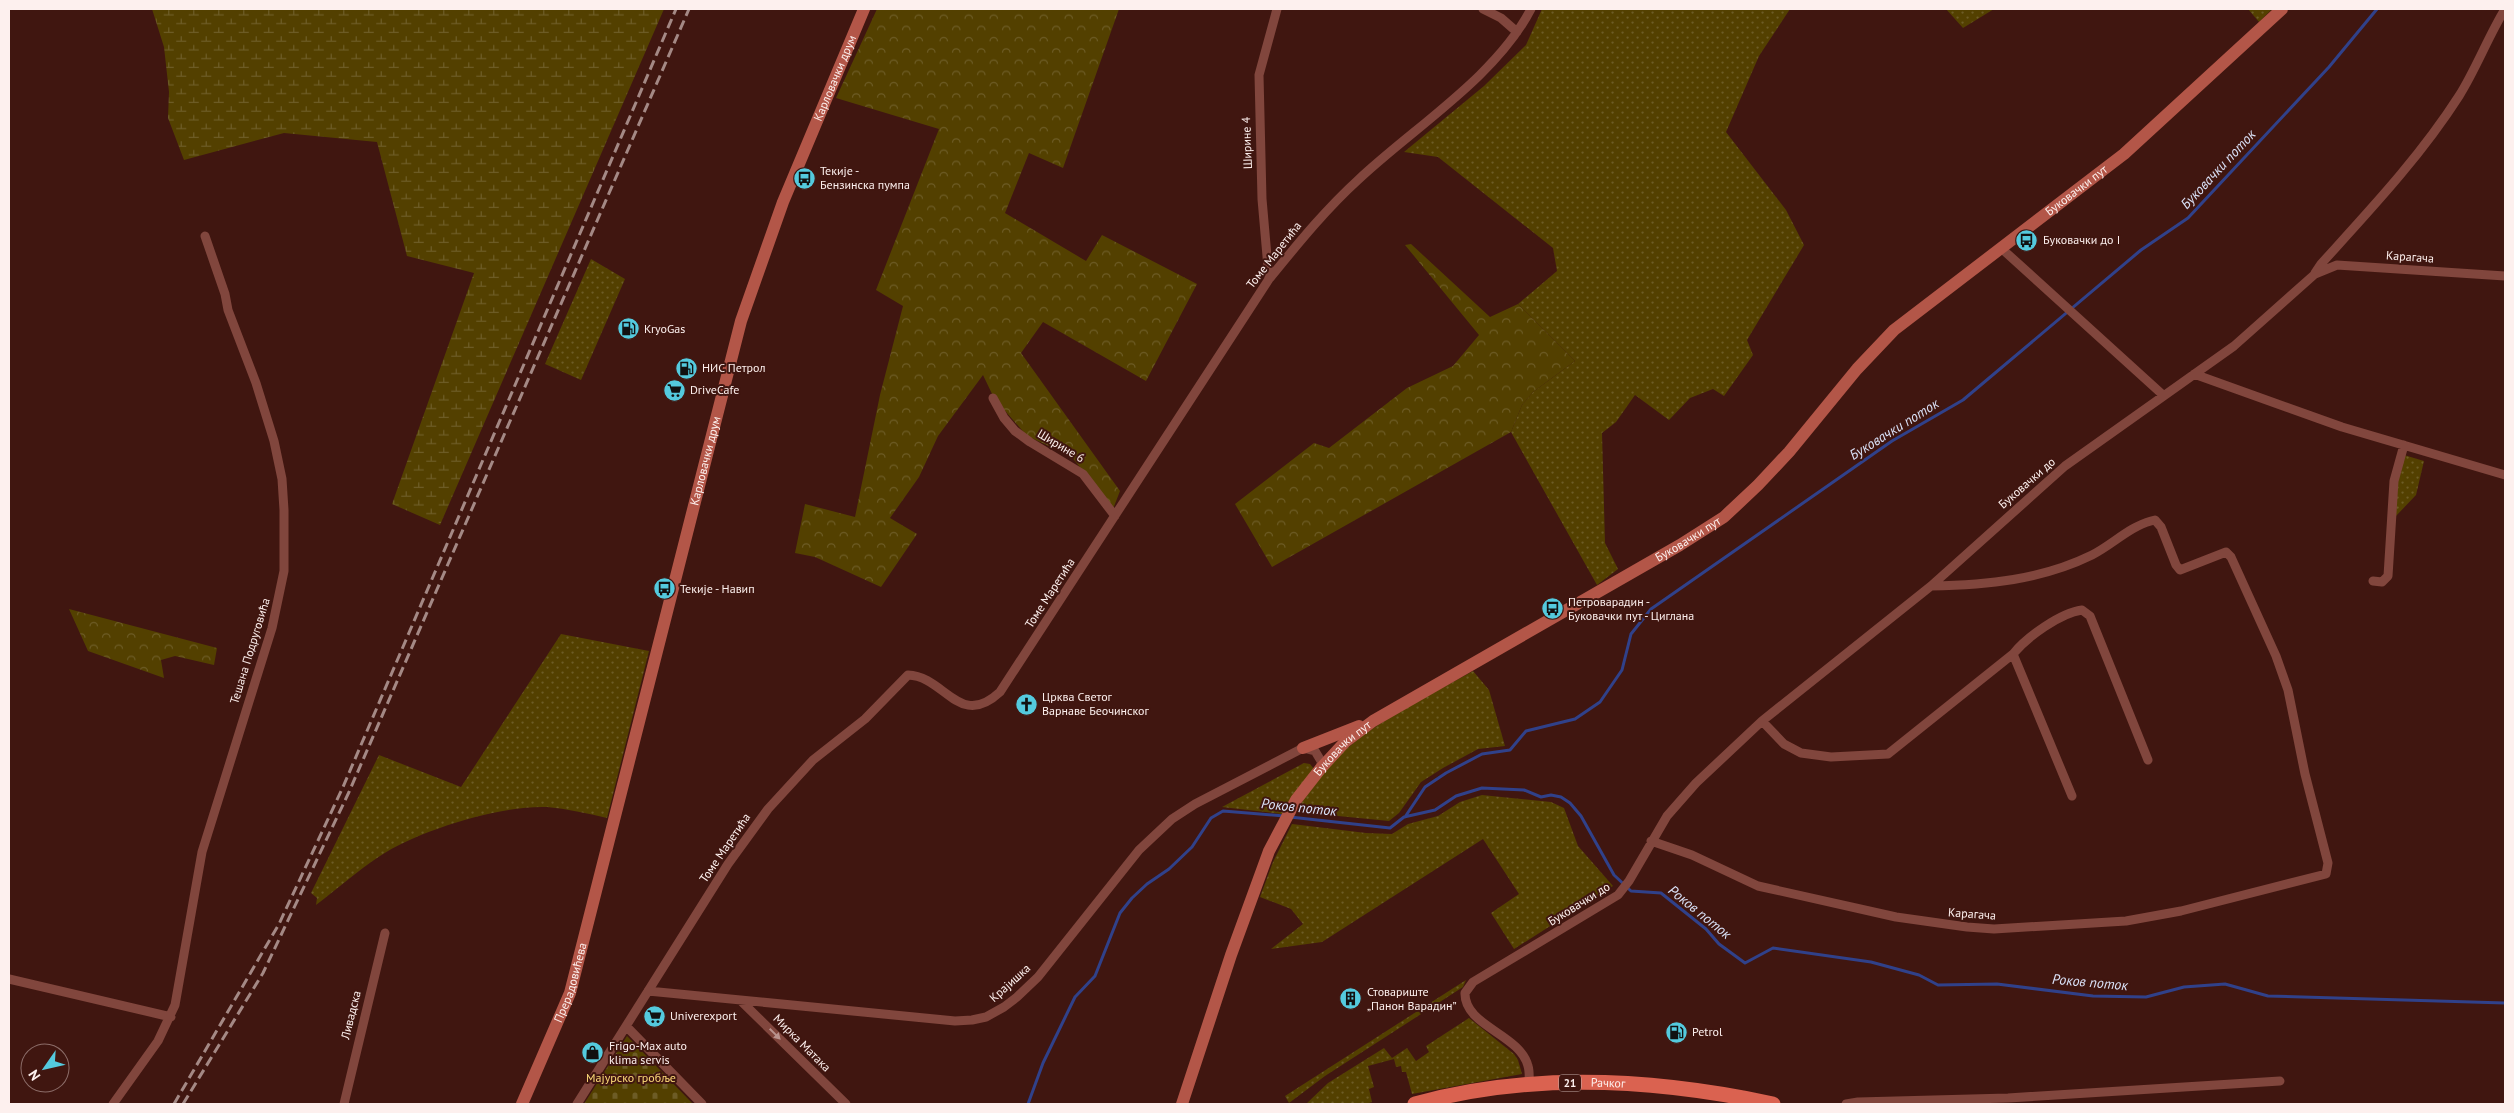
<svg xmlns="http://www.w3.org/2000/svg" width="2514" height="1113" font-family="'PT Sans',sans-serif">
  <style>
    .grass { fill: url(#grass-dots) }
    .forest { fill: url(#forest-crowns) }
    .wetland { fill: url(#wetland-marsh) }
    .cemetery { fill: url(#cemetery-stones) }
    .lines { fill: none; stroke-linecap: round; stroke-linejoin: round }
    .stream { stroke: #30418a; stroke-width: 3 }
    .street { stroke: #81463d; stroke-width: 9 }
    .secondary { stroke: #b35648; stroke-width: 12 }
    .primary { stroke: #da6250; stroke-width: 15 }
    .rail { stroke: #a48985; stroke-width: 3; stroke-dasharray: 10 5; stroke-linecap: butt }
    .oneway { fill: #b9928d }
    .labels { text-anchor: middle; stroke-width: 4; stroke-linejoin: round; paint-order: stroke }
    .shield { fill: #401610; stroke: #c4afab; stroke-width: 1 }
    .shield-label { font-size: 11px; font-weight: bold; fill: #fdf0ee }
    .street-label { font-size: 12px; fill: #fdf0ee; stroke: #401610 }
    .poi-label { font-size: 12px; fill: #fdf0ee; stroke: #401610; text-anchor: start }
    .park-label { font-size: 12px; fill: #fcda79; stroke: #401610 }
    .water-label { font-size: 14px; font-style: italic; fill: #dae2f8; stroke: #401610 }
  </style>
  <defs>
    <pattern id="grass-dots" width="8" height="8" patternUnits="userSpaceOnUse" patternTransform="scale(1.25)"><rect width="8" height="8" fill="#534000"/><path d="M2 2h.1M6 6h.1" fill="none" stroke="#6d5c26" stroke-width="1.8" stroke-linecap="round"/></pattern>
    <pattern id="forest-crowns" width="20" height="18" patternUnits="userSpaceOnUse" patternTransform="scale(1.25)"><rect width="20" height="18" fill="#534000"/><path d="M2 6a3 3 0 1 1 6 0M12 15a3 3 0 1 1 6 0" fill="none" stroke="#6d5c26"/></pattern>
    <pattern id="wetland-marsh" width="20" height="14" patternUnits="userSpaceOnUse" patternTransform="scale(1.25)"><rect width="20" height="14" fill="#534000"/><path d="M1 5h8M5 5V1M11 12h8M15 12V8" fill="none" stroke="#6d5c26"/></pattern>
    <pattern id="cemetery-stones" width="16" height="16" patternUnits="userSpaceOnUse" patternTransform="scale(1.25)"><rect width="16" height="16" fill="#534000"/><path d="M2 7V4a2 2 0 0 1 4 0v3zM10 15v-3a2 2 0 0 1 4 0v3z" fill="#6d5c26"/></pattern>
  </defs>
  <rect width="100%" height="100%" fill="#401610"/>
  <path class="grass" d="M1542 9H1790L1759 56 1726 132 1786 210 1804 245 1747 340 1753 355 1724 396 1713 389 1690 398 1669 420 1635 395 1616 422 1602 433 1605 543 1618 569 1597 585 1511 432 1522 405 1533 392 1575 361 1518 304 1557 271 1553 248 1438 157 1404 152 1484 86 1526 45Z
    M1946 9H1994L1963 28Z
    M2248 9H2272L2259 22Z
    M591 259 625 279 581 380 545 364Z
    M2404 455 2424 461 2416 495 2396 516V482Z
    M561 634 649 651 607 818C587 813 567 809 547 807 501 805 417 831 380 856 357 871 337 889 316 905L317 898 311 893 379 755 461 787Z
    M1473 671 1489 690 1505 746 1478 749 1443 768 1421 782 1399 813 1389 821 1297 812C1330 741 1409 707 1473 671Z
    M1304 763 1310 764 1314 769 1282 814 1222 807Z
    M1482 795 1551 802 1564 808 1578 846 1613 886 1514 949 1491 913 1519 894 1483 839 1322 942 1271 949 1303 924 1291 909 1260 897 1273 862 1292 824 1366 833 1392 834 1408 824 1438 816 1460 802Z
    M1466 980 1463 987 1325 1076 1289 1103 1285 1096Z
    M1469 1018 1514 1054 1518 1060 1522 1074 1412 1094 1406 1072H1402L1401 1066 1396 1067 1394 1059 1368 1066 1374 1087 1369 1089 1372 1102 1366 1104H1306L1328 1083 1384 1048 1392 1058 1407 1048 1416 1061 1429 1052 1426 1046Z"/>
  <path class="forest" d="M877 9H1119L1063 168 1029 153 1005 213 1086 261 1102 235 1197 284 1146 381 1043 322 1021 353 1120 491 1113 509 1071 456 1027 436 994 398 983 375 938 436 919 477 890 518 917 534 881 587 815 557 795 553 805 504 855 517 880 395 903 306 876 290 939 129 836 98Z
    M1411 244 1490 317 1518 304 1575 361 1533 392 1522 405 1511 432 1272 567 1235 504 1314 443 1329 448 1407 388 1453 366 1479 335 1405 245Z
    M69 609 217 648 214 665 175 656 161 660 164 678 88 651Z"/>
  <path class="wetland" d="M152 9H664L440 525 392 504 474 273 407 256 377 142 284 133 184 160 168 118 169 92 164 47Z"/>
  <path class="cemetery" d="M627 1036 693 1104H584Z"/>
  <g class="lines">
    <path class="stream" d="M1290 817 1390 828 1404 817 1435 810 1456 796 1482 788 1524 790 1541 797 1551 795 1561 797 1570 803 1581 816 1614 875 1631 891 1661 893 1706 929 1719 944 1745 963 1773 948 1871 962 1919 975 1938 985 1997 984 2093 996 2146 997 2184 987 2225 984 2268 996 2505 1003
      M1405 817 1425 787 1446 773 1482 754 1510 750 1526 731 1575 719 1600 702 1622 670 1631 634 1651 609 1892 441 1963 400 2141 250 2188 218 2329 67 2377 9
      M1028 1104 1043 1063 1075 997 1095 976 1120 913 1132 898 1147 884 1169 869 1192 847 1211 818 1223 811 1284 816"/>
    <path class="street" d="M1483 9 1501 18 1517 32
      M2001 248 2163 395
      M2315 273 2321 264C2369 211 2420 157 2459 96 2476 69 2488 37 2505 9
      M1269 279 1262 199 1259 75 1277 9
      M2194 374 2342 427 2505 475
      M993 398 1004 418 1015 431 1030 442 1083 474 1115 516
      M2373 581 2382 582 2388 576 2394 481 2404 445
      M2013 654 2072 796
      M1762 721 1784 744 1801 753 1831 757 1888 754 2013 654C2027 637 2060 613 2082 610L2090 616 2148 760
      M1651 841 1692 855 1758 886 1896 917 1967 927 1994 929 2126 921 2181 911 2326 874 2328 863 2305 774 2288 690 2276 656 2231 557 2226 552 2180 570 2176 565 2161 527 2155 520 2151 521C2129 527 2112 545 2092 555 2041 580 1987 585 1931 586
      M9 979 171 1017
      M648 991 955 1021 972 1020 986 1017 1004 1007 1017 997 1038 977 1139 850 1172 819 1195 804 1303 748 1315 751 1321 761V768
      M740 1000 846 1104
      M626 1026 702 1104
      M1529 1086C1529 1080 1530 1072 1528 1066 1520 1034 1464 1026 1465 993L1473 982 1618 895 1629 881 1667 816 1696 783 1762 721 1931 586 2065 466 2234 346 2315 274 2337 265 2505 276
      M113 1104 158 1041 175 1005 202 852 272 628 284 571V510L282 479 274 441 256 383 228 310 225 294 205 236
      M344 1104 385 933
      M577 1104 728 864 768 809 813 760 865 719 908 675C945 676 959 730 1000 692L1269 279C1297 245 1325 210 1358 180 1413 128 1496 77 1531 9
      M1846 1104 1858 1102 2008 1098 2280 1081"/>
    <g class="secondary">
      <path d="M1303 748 1359 726"/>
      <path id="s1" d="M522 1104 570 993 741 321 783 202 864 9"/>
      <path id="s2" d="M1182 1104 1231 955 1269 851 1296 800 1321 768 1345 742 1373 721 1680 545 1724 517 1758 485 1789 452 1857 369 1894 330 2124 154 2282 9"/>
    </g>
    <path class="primary" id="s3" d="M1415 1104C1530 1072 1656 1079 1773 1104"/>
    <path class="rail" d="M174 1104 279 924 343 787 676 9
      M183 1104 263 973 349 792 689 9"/>
  </g>
  <defs><path id="oneway-solid" d="M-6-.8H1V-3.2L6.5 0L1 3.2V.8H-6Z" transform="scale(1.25)"/></defs>
  <use class="oneway" href="#oneway-solid" transform="translate(775 1034) rotate(45)"/>
  <defs>
    <symbol id="bus-disc" viewBox="-11 -11 22 22"><circle r="9.5" fill="#54cade" stroke="#401610"/><path d="M-5-6H5V4H4V6H2V4H-2V6H-4V4H-5ZM-3.5-4V0h7V-4ZM-3.5 1.2v1.5H-2V1.2ZM2 1.2v1.5H3.5V1.2Z" fill="#111"/></symbol>
    <symbol id="fuel-disc" viewBox="-11 -11 22 22"><circle r="9.5" fill="#54cade" stroke="#401610"/><path d="M-5.5-6h7V0h2V4h1.3V-2.5L3-4.5l.8-.8L6-3V5H2.5V1h-1V6h-7ZM-4.2-4.7v3.2H.2V-4.7Z" fill="#111"/></symbol>
    <symbol id="supermarket-disc" viewBox="-11 -11 22 22"><circle r="9.5" fill="#54cade" stroke="#401610"/><path d="M-6-5.5h2.5l.6 2H6L4.5 2H-2.5L-4.4-4H-6ZM-1.5 3.2a1.3 1.3 0 1 0 .1 0ZM3 3.2a1.3 1.3 0 1 0 .1 0Z" fill="#111"/></symbol>
    <symbol id="church-disc" viewBox="-11 -11 22 22"><circle r="9.5" fill="#54cade" stroke="#401610"/><path d="M-1.2-6h2.4v3.5h3.3v2.4h-3.3V6h-2.4V-.1h-3.3v-2.4h3.3Z" fill="#111"/></symbol>
    <symbol id="building-disc" viewBox="-11 -11 22 22"><circle r="9.5" fill="#54cade" stroke="#401610"/><path d="M-4-6H4V6H1V3H-1V6H-4ZM-2.5-4.3h1.7v1.8h-1.7ZM.8-4.3h1.7v1.8H.8ZM-2.5-1h1.7V.8h-1.7ZM.8-1h1.7V.8H.8Z" fill="#111"/></symbol>
    <symbol id="shop-disc" viewBox="-11 -11 22 22"><circle r="9.5" fill="#54cade" stroke="#401610"/><path d="M-5-2.5h2.3a2.7 3.5 0 0 1 5.4 0H5L5.5 6h-11ZM-1.5-2.5h3a1.5 2.3 0 0 0-3 0Z" fill="#111"/></symbol>
  </defs>
  <g fill-rule="evenodd">
    <use href="#bus-disc" x="792" y="166" width="25" height="25"/>
    <use href="#bus-disc" x="2014" y="228" width="25" height="25"/>
    <use href="#fuel-disc" x="616" y="316" width="25" height="25"/>
    <use href="#fuel-disc" x="674" y="356" width="25" height="25"/>
    <use href="#supermarket-disc" x="662" y="378" width="25" height="25"/>
    <use href="#bus-disc" x="652" y="576" width="25" height="25"/>
    <use href="#bus-disc" x="1540" y="596" width="25" height="25"/>
    <use href="#church-disc" x="1014" y="692" width="25" height="25"/>
    <use href="#building-disc" x="1338" y="986" width="25" height="25"/>
    <use href="#supermarket-disc" x="642" y="1004" width="25" height="25"/>
    <use href="#fuel-disc" x="1664" y="1020" width="25" height="25"/>
    <use href="#shop-disc" x="580" y="1040" width="25" height="25"/>
  </g>
  <g class="labels">
    <rect class="shield" x="1559" y="1074.5" width="22" height="17" rx="4"/>
    <g class="shield-label">
      <text x="1570" y="1087">21</text>
    </g>
    <g class="street-label">
      <text dy="4" stroke="none"><textPath href="#s1" startOffset="1075">Карловачки друм</textPath></text>
      <text transform="translate(1247 143) rotate(-92)" y="4">Ширине 4</text>
      <text dy="4" stroke="none"><textPath href="#s2" startOffset="1325">Буковачки пут</textPath></text>
      <text transform="translate(1274 255) rotate(-52)" y="4">Томе Маретића</text>
      <text transform="translate(2410 257) rotate(4)" y="4">Карагача</text>
      <text transform="translate(1061 446) rotate(31)" y="4">Ширине 6</text>
      <text dy="4" stroke="none"><textPath href="#s1" startOffset="670">Карловачки друм</textPath></text>
      <text transform="translate(2027 483) rotate(-41)" y="4">Буковачки до</text>
      <text dy="4" stroke="none"><textPath href="#s2" startOffset="800">Буковачки пут</textPath></text>
      <text transform="translate(1050 593) rotate(-57)" y="4">Томе Маретића</text>
      <text transform="translate(250 651) rotate(-73)" y="4">Тешана Подруговића</text>
      <text dy="4" stroke="none"><textPath href="#s2" startOffset="395">Буковачки пут</textPath></text>
      <text transform="translate(725 848) rotate(-56)" y="4">Томе Маретића</text>
      <text transform="translate(1579 904) rotate(-32)" y="4">Буковачки до</text>
      <text transform="translate(1972 914) rotate(4)" y="4">Карагача</text>
      <text dy="4" stroke="none"><textPath href="#s1" startOffset="131">Прерадовићева</textPath></text>
      <text transform="translate(1010 983) rotate(-42)" y="4">Крајишка</text>
      <text transform="translate(351 1015) rotate(-76)" y="4">Ливадска</text>
      <text transform="translate(802 1043) rotate(45)" y="4">Мирка Матака</text>
      <text dy="4" stroke="none"><textPath href="#s3" startOffset="195">Рачког</textPath></text>
    </g>
    <g class="poi-label">
      <text x="820" y="175">Текије -<tspan x="820" dy="14">Бензинска пумпа</tspan></text>
      <text x="2043" y="244">Буковачки до I</text>
      <text x="644" y="333">KryoGas</text>
      <text x="702" y="372">НИС Петрол</text>
      <text x="690" y="394">DriveCafe</text>
      <text x="680" y="593">Текије - Навип</text>
      <text x="1568" y="606">Петроварадин -<tspan x="1568" dy="14">Буковачки пут - Циглана</tspan></text>
      <text x="1042" y="701">Црква Светог<tspan x="1042" dy="14">Варнаве Беочинског</tspan></text>
      <text x="1367" y="996">Стовариште<tspan x="1367" dy="14">„Панон Варадин”</tspan></text>
      <text x="670" y="1020">Univerexport</text>
      <text x="1692" y="1036">Petrol</text>
      <text x="609" y="1050">Frigo-Max auto<tspan x="609" dy="14">klima servis</tspan></text>
    </g>
    <g class="park-label">
      <text x="631" y="1082">Мајурско гробље</text>
    </g>
    <g class="water-label">
      <text transform="translate(2218 169) rotate(-47)" y="5">Буковачки поток</text>
      <text transform="translate(1894 429) rotate(-32)" y="5">Буковачки поток</text>
      <text transform="translate(1299 807) rotate(6)" y="5">Роков поток</text>
      <text transform="translate(1700 912) rotate(39)" y="5">Роков поток</text>
      <text transform="translate(2090 982) rotate(5)" y="5">Роков поток</text>
    </g>
  </g>
  <rect width="2514" height="1113" fill="none" stroke="#fdf0ee" stroke-width="20"/>
  <g transform="translate(45 1068) rotate(236)"><circle r="24" fill="#401610" stroke="#8c6d69"/>
  <path d="M0-4L9 19L0 12L-9 19Z" fill="#54cade"/>
  <text y="-8" font-size="14" font-weight="bold" text-anchor="middle" fill="#fdf0ee">N</text>
  </g>
</svg>
